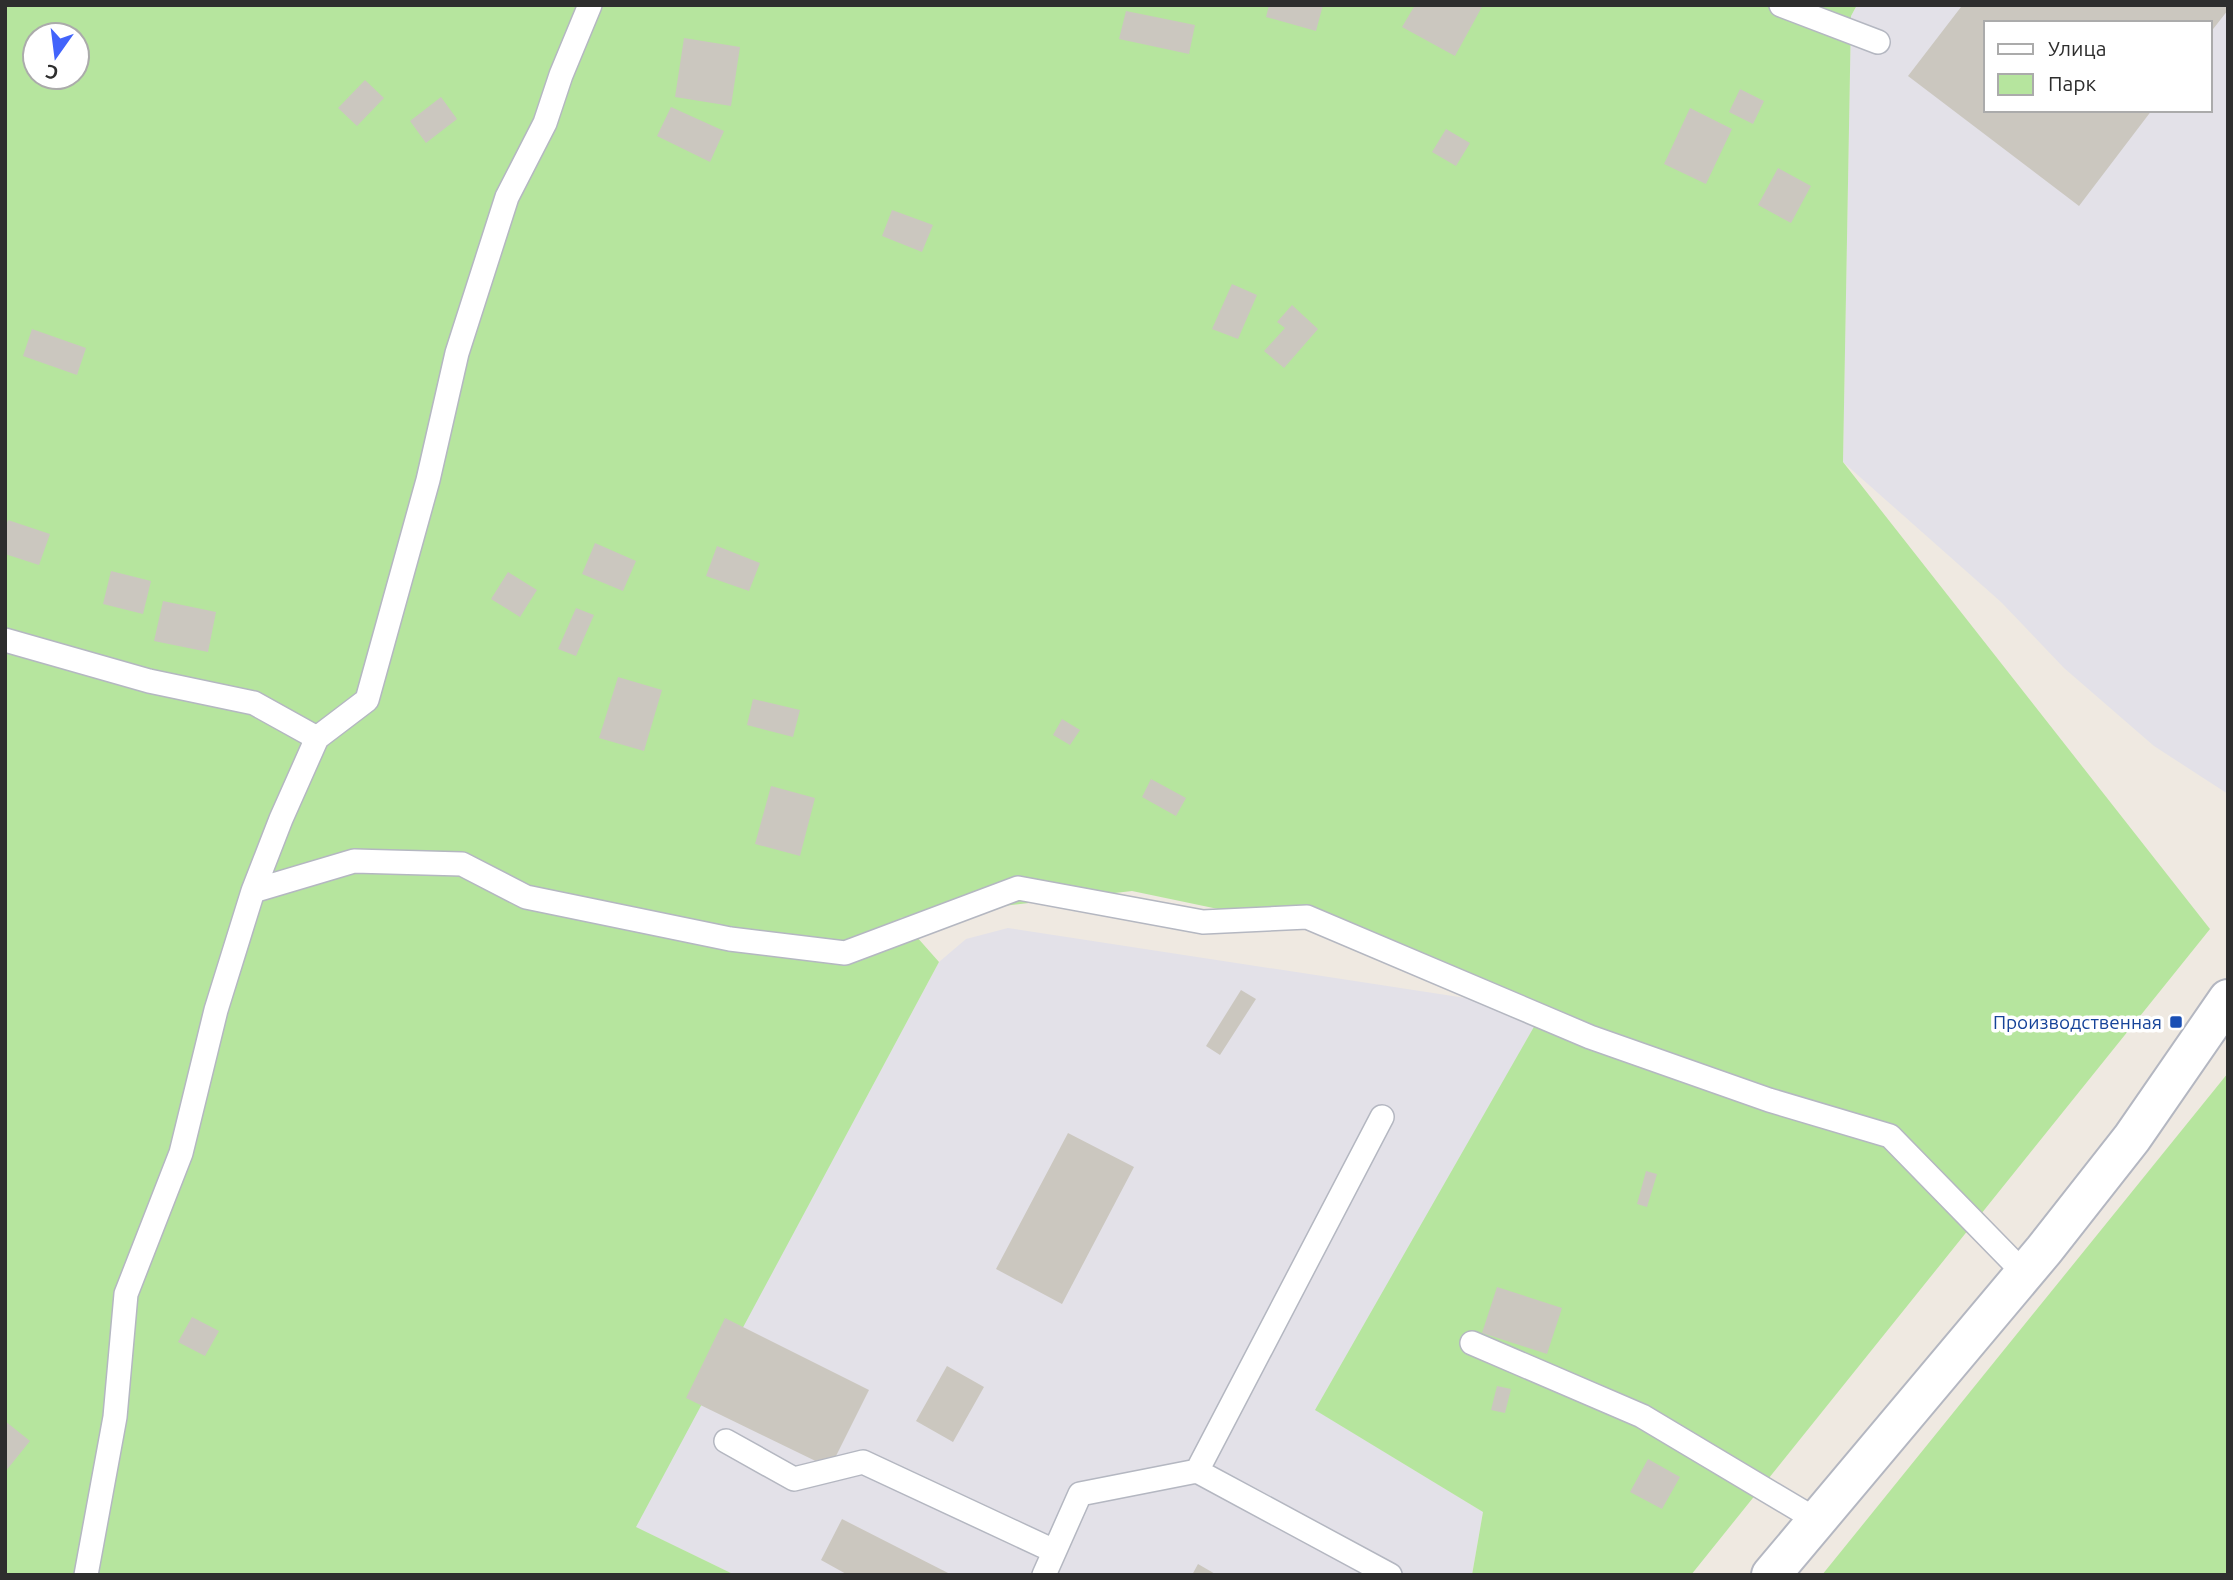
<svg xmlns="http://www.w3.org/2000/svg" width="2233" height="1580" font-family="Ubuntu,sans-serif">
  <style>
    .industrial { fill: #e3e1e8; fill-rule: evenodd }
    .green { fill: #b6e59e; fill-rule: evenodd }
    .building { fill: #cbc7bf }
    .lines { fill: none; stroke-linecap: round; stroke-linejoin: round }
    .service-casing { stroke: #b4b7c1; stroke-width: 26 }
    .minor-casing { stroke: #b4b7c1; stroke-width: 42 }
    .service { stroke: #fff; stroke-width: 23 }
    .minor { stroke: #fff; stroke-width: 38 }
    .transit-dot { fill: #1a4fb4; stroke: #fff; stroke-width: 2.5 }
    .labels { text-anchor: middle; stroke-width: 7; stroke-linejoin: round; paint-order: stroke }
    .transit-label { font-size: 19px; fill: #164399; stroke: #fff; text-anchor: end }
  </style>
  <rect width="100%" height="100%" fill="#efe9e1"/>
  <path class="industrial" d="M1857 5H2228V794L2154 746 2064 668 2001 602 1843 462 1851 16ZM1986 23H2210V110H1986Z
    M1008 928 1544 1010 1316 1410 1483 1512 1472 1575H735L635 1527 939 962 966 939Z"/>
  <path class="green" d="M5 5H1857L1851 16 1843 462 2210 929 1691 1575H1472L1483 1512 1315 1410 1543 1011 1352 937 1132 891 900 918 939 962 636 1527 735 1575H5ZM35 35H77V77H35Z
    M2228 1073V1575H1822Z"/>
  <path class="building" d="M1269 5H1323L1316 31 1266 17Z
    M1415 5H1483L1455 56 1402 27Z
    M1958 5H2228V10L2210 33V23H1986V110H2152L2079 206 1908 76 1961 7Z
    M1126 11 1195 25 1189 54 1119 39Z
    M684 38 740 47 731 106 675 97Z
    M365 80 384 98 357 126 338 108Z
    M1740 89 1764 101 1753 124 1729 112Z
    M441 97 457 119 426 143 410 121Z
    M671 107 724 131 710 162 657 136Z
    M1690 108 1732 129 1706 184 1664 164Z
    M1446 129 1470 143 1456 166 1432 152Z
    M1778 168 1811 186 1791 223 1758 205Z
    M892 210 933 225 922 252 882 236Z
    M1232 284 1257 295 1238 339 1212 329Z
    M1292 305 1318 329 1284 368 1264 351 1285 328 1277 322Z
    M32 329 86 348 77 375 23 356Z
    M8 520 50 534 39 565 5 554V528Z
    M595 543 636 561 623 591 582 574Z
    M717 546 760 563 749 591 706 576Z
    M111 571 151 581 143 614 103 604Z
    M508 572 537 590 520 617 491 599Z
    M163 601 216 612 208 652 154 641Z
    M576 608 594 615 576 656 558 649Z
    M618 677 662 690 644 751 599 738Z
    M753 699 800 710 793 737 747 725Z
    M1062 719 1080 730 1070 745 1053 735Z
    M1151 779 1186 798 1176 816 1142 797Z
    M771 786 815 798 800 856 755 844Z
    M1241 990 1256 999 1220 1055 1206 1046Z
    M1068 1133 1134 1167 1062 1304 996 1269Z
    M1646 1171 1657 1174 1647 1207 1637 1204Z
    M1497 1287 1562 1308 1547 1354 1482 1333Z
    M192 1317 219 1331 205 1356 178 1342Z
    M725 1318 869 1390 830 1468 686 1398Z
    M947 1366 984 1387 953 1442 916 1421Z
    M1497 1386 1511 1389 1505 1413 1491 1410Z
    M5 1421 30 1441 5 1472Z
    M1648 1459 1680 1477 1662 1509 1630 1492Z
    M842 1519 952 1575H848L821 1560Z
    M1198 1564 1217 1575H1192Z"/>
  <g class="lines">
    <defs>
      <path id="service" d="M1781 5 1878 42
        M5 640 149 681 254 703 317 738
        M253 891 354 861 462 864 526 897 730 939 845 953 1018 888 1203 922 1307 917 1590 1037 1769 1100 1890 1136 2024 1273
        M1472 1343 1642 1416 1818 1521
        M726 1441 794 1479 863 1462 1054 1551
        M1197 1471 1390 1575
        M86 1575 115 1417 126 1294 181 1153 216 1010 253 891 281 819 317 738 367 700 428 480 457 353 507 197 545 123 561 75 590 5
        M1044 1575 1080 1494 1197 1471 1382 1117"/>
      <path id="minor" d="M1771 1575 2044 1250 2132 1138 2228 999"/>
    </defs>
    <use href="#service" class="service-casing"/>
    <use href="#minor" class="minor-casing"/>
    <use href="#service" class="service"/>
    <use href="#minor" class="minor"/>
  </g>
  <rect class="transit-dot" x="2169" y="1015" width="14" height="14" rx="3.5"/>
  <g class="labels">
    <g class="transit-label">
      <text x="2162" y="1029">Производственная</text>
    </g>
  </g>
  <rect width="2233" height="1580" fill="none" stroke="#2e2e2e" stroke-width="14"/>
  <rect x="1984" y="21" width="228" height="91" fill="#ffffff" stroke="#ababab" stroke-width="2"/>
  <rect x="1998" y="44" width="35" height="10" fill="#ffffff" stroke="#ababab" stroke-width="2"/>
  <text x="2048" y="56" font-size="21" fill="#2e2e2e">Улица</text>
  <rect x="1998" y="74" width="35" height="21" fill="#b6e59e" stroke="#ababab" stroke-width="2"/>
  <text x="2048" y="91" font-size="21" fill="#2e2e2e">Парк</text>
  <g transform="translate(56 56) rotate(194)"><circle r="33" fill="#ffffff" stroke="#ababab" stroke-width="2"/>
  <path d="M0-5L12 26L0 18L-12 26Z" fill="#4264fb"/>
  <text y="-10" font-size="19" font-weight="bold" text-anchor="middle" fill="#2e2e2e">С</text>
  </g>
</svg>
